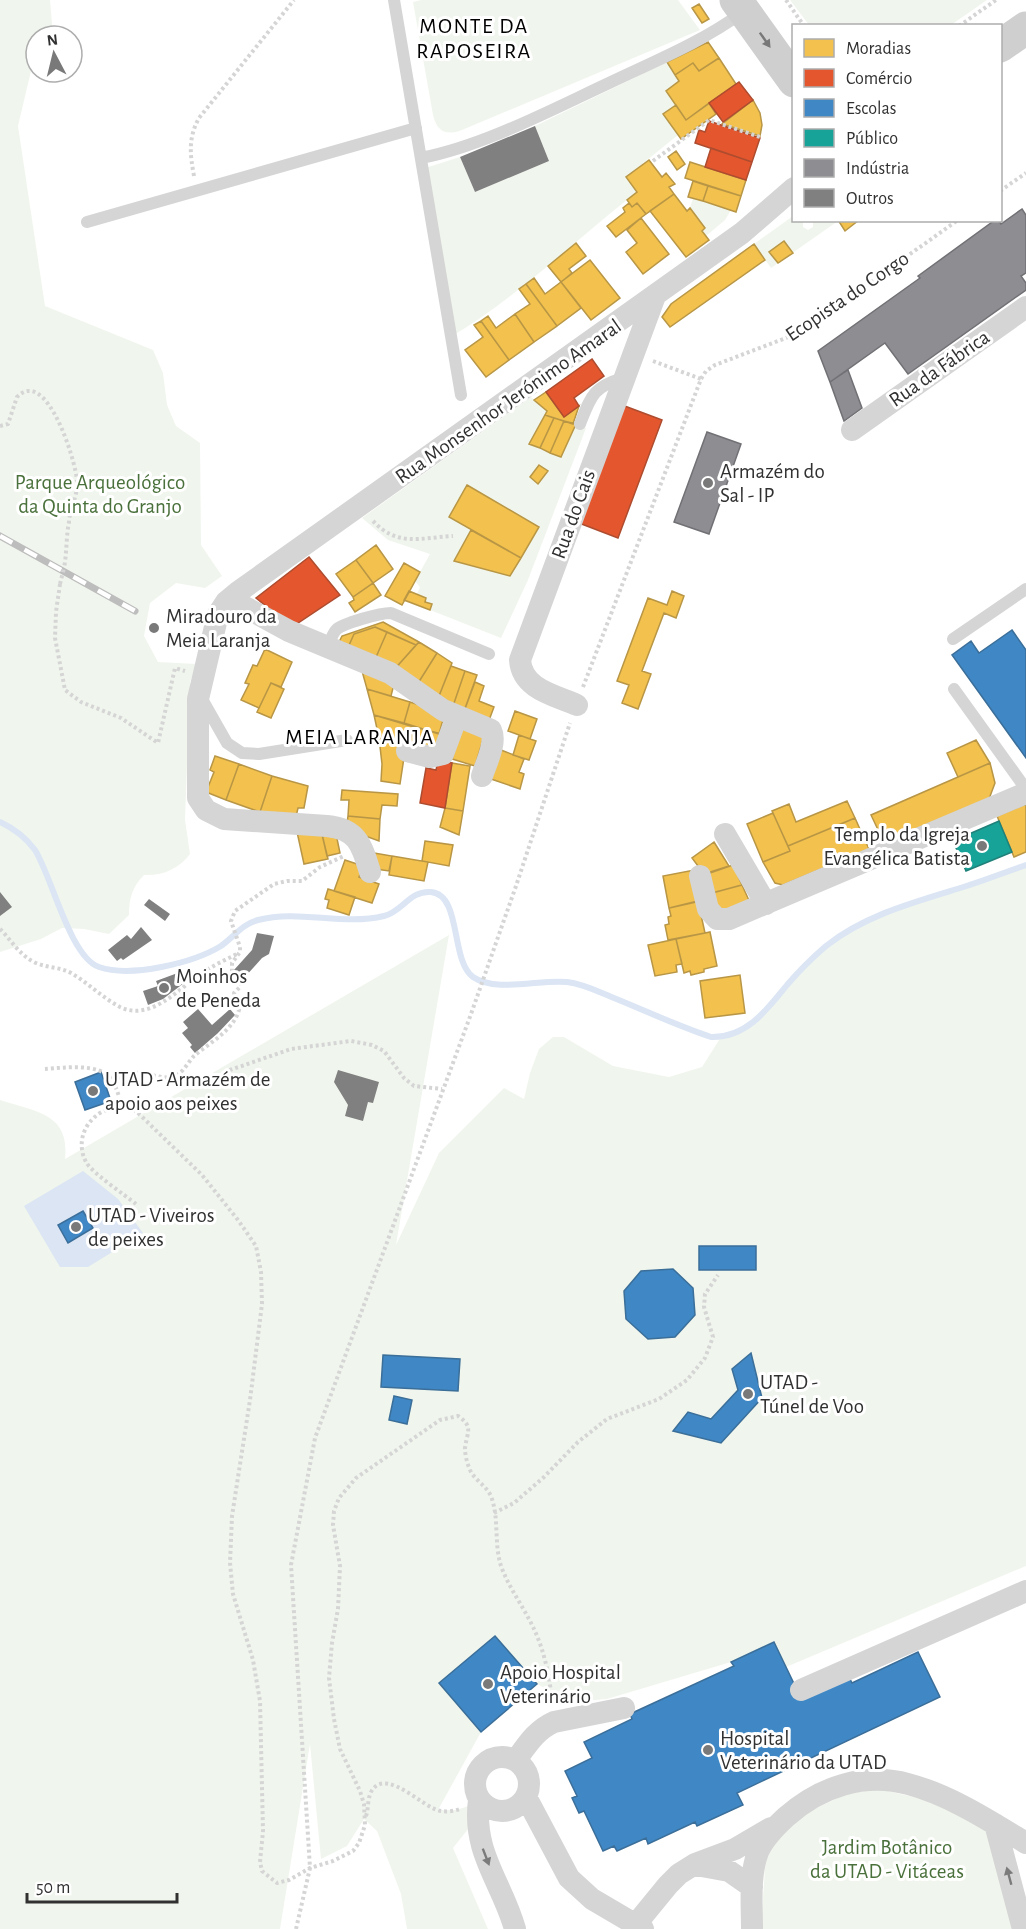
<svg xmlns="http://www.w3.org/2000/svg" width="1026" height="1929" font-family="'Alegreya Sans',sans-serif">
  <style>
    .green { fill: #f0f6ed; fill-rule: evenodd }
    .water { fill: #dbe5f4 }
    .homes { fill: #f2c14e; stroke: #b89645; stroke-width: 1.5 }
    .shops { fill: #e4572e; stroke: #ae4c2f; stroke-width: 1.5 }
    .schools { fill: #3f88c5; stroke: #3b6e99; stroke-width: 1.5 }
    .public { fill: #17a398; stroke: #1f8179; stroke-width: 1.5 }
    .industry { fill: #8d8d92; stroke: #717175; stroke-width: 1.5 }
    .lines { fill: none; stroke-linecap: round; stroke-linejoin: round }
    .stream { stroke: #dbe5f4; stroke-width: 6 }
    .building { fill: #808080 }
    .path { stroke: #d5d5d5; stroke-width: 4; stroke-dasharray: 3 3; stroke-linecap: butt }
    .lane { stroke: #d5d5d5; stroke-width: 12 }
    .street { stroke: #d5d5d5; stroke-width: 22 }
    .secondary { stroke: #cfcfcf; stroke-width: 33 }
    .rail-casing { stroke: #bdbdbd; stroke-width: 7 }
    .rail { stroke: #fff; stroke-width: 4.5; stroke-dasharray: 14; stroke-linecap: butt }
    .path-bridge { stroke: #d5d5d5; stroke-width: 4; stroke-dasharray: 3 3; stroke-linecap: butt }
    .oneway { fill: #787878 }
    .oneway2 { fill: #7b7b7b }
    .poi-dot { fill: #797979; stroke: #fff; stroke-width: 2 }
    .labels { text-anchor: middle; stroke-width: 6; stroke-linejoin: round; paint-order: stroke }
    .street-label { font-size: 21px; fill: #313131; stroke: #fff }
    .poi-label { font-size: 21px; fill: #313131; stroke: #fff; text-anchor: start }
    .park-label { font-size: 21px; fill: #4a713b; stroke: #fff }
    .neighbourhood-label { font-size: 22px; letter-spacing: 1.5px; fill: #000; stroke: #fff }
  </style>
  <rect width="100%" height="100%" fill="#fff"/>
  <path class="green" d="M0 0H50L53 36H36V64L31 71 18 126 45 306 153 350 163 373 167 405 176 426 200 443 201 545 222 576 205 588 176 583 150 603 144 636 158 662 197 664 190 682 185 820 190 854C179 869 162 876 144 875 132 887 129 899 129 915L109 934 84 929 62 928 41 939 0 952Z
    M421 0H678L700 30 462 130C446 136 437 132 433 115L413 2Z
    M790 0H987L951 25H809Z
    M667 62 679 81 666 91 676 105 663 114 678 135 626 177 637 192C574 241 516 299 447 339L419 170 460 157 475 192 549 161 535 126Z
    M693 198 731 210 725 220 706 236 702 231 705 228 690 208Z
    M793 216 794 220 803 221V227L808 230 813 227V221H838L771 268 754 244Z
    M531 397 547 411 529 444 561 457 576 424 586 428 528 580 501 638 430 610 425 602 426 598 417 594 420 587 415 581 430 554 388 540 362 518ZM467 485 539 527 510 576 454 561 471 530 449 516Z
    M1026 865V1566L786 1667 774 1642 731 1662 607 1699 571 1702 537 1684 495 1636 439 1683 481 1732 438 1810H456L469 1806V1828L453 1848 488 1929H407L401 1894 377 1831 364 1819 347 1846 321 1859 310 1744 280 1929H0V1100C36 1112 70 1113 65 1159L449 935 396 1245 439 1153 504 1088 524 1099 530 1073 539 1049 553 1037H564L613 1066 669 1077 702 1067 721 1037 733 1034 760 1017 812 959 844 933 889 911Z
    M879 1789 931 1801 988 1831 1012 1929H761L765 1868 767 1858 779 1837 800 1816 846 1794Z"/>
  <path class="water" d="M83 1171 118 1199 143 1233 88 1267H60L24 1206Z"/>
  <path class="homes" d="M699 4 709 19 702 23 692 8Z
    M708 42 719 58 699 71 693 63 675 75 667 62Z
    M719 58 736 84 686 120 666 91 679 81 675 75 693 63 699 71Z
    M753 100 760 113 762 125 760 136 722 124Z
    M709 103 716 114 681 139 663 114 676 105 686 120Z
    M676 151 685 164 677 170 668 157Z
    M649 160 662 177 666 173 675 184 669 187 674 194 646 214 637 203 632 207 627 200 637 192 626 177Z
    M690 162 746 180 741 196 685 178Z
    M693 181 708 186 703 201 688 197Z
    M708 186 741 196 736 212 703 201Z
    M674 194 687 211 690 208 705 228 702 231 709 240 686 257 650 211Z
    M629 203 632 207 637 203 646 214 616 237 607 226 625 212 623 208Z
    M641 218 669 254 643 274 626 252 637 243 627 230Z
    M838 220H859L845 231Z
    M784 241 793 253 778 263 769 252Z
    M576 243 586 256 569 269 572 273 561 282 548 266Z
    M754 244 765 260 670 327 662 317 671 304Z
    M590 260 620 298 591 320 561 282Z
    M534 278 545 294 561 282 581 308 557 326 526 284Z
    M526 284 557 326 534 342 515 314 530 304 519 289Z
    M515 314 534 342 509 360 481 321 488 316 496 328Z
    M481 321 509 360 486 377 465 350 483 337 474 325Z
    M546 392 564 417 579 406 573 424 545 415 547 411 534 400Z
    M545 415 554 418 540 448 529 444Z
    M554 418 564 421 550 453 540 448Z
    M564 421 576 424 561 457 550 453Z
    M539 465 548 471 538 484 530 477Z
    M467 485 539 527 521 558 449 517Z
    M471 530 521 558 510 576 454 561Z
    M376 545 393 569 373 583 356 560Z
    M356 560 373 583 353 597 336 574Z
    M404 563 420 572 402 605 385 596Z
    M373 583 381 595 355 612 349 603 354 600 353 597Z
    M409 591 426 598 425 602 432 604 430 610 404 600Z
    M672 591 684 596 676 618 664 613 642 671 651 674 638 709 622 703 629 685 617 681 648 598 667 605Z
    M383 622 419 642 416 645 375 627 354 634 346 652 336 648 342 636Z
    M375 627 387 632 373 664 346 652 354 634Z
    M387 632 416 645 392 672 373 664Z
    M419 642 437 653 415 688 392 672Z
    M265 649 292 662 281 687 271 683 259 708 241 700 249 684 245 683 253 665 257 666Z
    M437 653 452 663 437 701 415 688Z
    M451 666 465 671 452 709 437 701Z
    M362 671 394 684 391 696 367 689Z
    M465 671 477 675 463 714 452 709Z
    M475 682 484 686 479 701 494 707 488 723 463 714Z
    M271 683 284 689 271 718 257 712Z
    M367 689 410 702 404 723 374 715Z
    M410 702 445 713 439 734 404 723Z
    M515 711 537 719 530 739 508 731Z
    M374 715 414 727 409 745 379 738Z
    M462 726 485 733 475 766 452 759Z
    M414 727 442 734 433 752 409 745Z
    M519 735 536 741 529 760 513 755Z
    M379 738 401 743 405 751 400 784 381 781 382 764Z
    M976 740 990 763 958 777 947 753Z
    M501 750 524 759 519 772 524 774 520 789 491 779Z
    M215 756 239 764 226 800 206 792 214 772 210 770Z
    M452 763 470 766 463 811 445 808Z
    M990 763 995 783 989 799 897 842 893 831 881 836 871 815Z
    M239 764 272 776 260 812 226 800Z
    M272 776 308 786 304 808H298L295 821 260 812Z
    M342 790 398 794 397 806 382 805 380 819 348 816 349 800H341Z
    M847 801 855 818 788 846 772 811 789 804 796 822Z
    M1026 804V852L1014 857 997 816Z
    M445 808 463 811 459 835 440 827Z
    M773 813 790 851 763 862 747 824Z
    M348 816 380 819 379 841 346 829Z
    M855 818 869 849 783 885 775 883 763 862 790 851 788 846Z
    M335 829 340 853 327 856 321 830Z
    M321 830 328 859 304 864 297 832Z
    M425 841 453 845 449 866 422 861Z
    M714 842 729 866 704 874 692 858Z
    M374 853 392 856 389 871 376 869Z
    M392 856 428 862 424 881 389 875Z
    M345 860 363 866 359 877 379 884 372 903 334 891Z
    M733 865 742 885 712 893 707 874Z
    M694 870 701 901 669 908 663 876Z
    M742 885 752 907 718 915 712 893Z
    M328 889 355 897 349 915 327 908 329 900 325 899Z
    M698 901 705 933 668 940 665 925 669 924 668 917 671 916 669 908Z
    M710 932 717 966 704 969V972L691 975 690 971 684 973 676 939Z
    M676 939 682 964 676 965 677 972 655 976 648 945Z
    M740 975 745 1013 705 1018 700 981Z"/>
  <path class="shops" d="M739 82 753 100 723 122 709 103Z
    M709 121 760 138 752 162 695 143 699 130 705 132Z
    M711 148 752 162 746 180 705 167Z
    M592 359 604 376 574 398 579 406 564 417 546 392Z
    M622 405 662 420 618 538 579 523Z
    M309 557 340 595 292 627 256 598Z
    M438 761 452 763 445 808 420 803 426 768 436 770Z"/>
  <path class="schools" d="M1012 630 1026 650V758L952 655 971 641 979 653Z
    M101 1072 111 1101 85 1110 75 1082Z
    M83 1211 93 1228 68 1243 58 1225Z
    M699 1246H756V1270H699Z
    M673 1269 693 1288 695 1315 675 1337 648 1339 626 1319 624 1291 641 1271Z
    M751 1353 762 1398 721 1443 673 1431 688 1412 711 1419 738 1390 732 1369Z
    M383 1355 460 1359 458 1391 381 1387Z
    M394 1396 412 1400 407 1424 389 1420Z
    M495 1636 537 1684 481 1732 439 1683Z
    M774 1642 799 1694 846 1671 852 1683 918 1652 940 1697 737 1793 743 1805 697 1826 695 1822 648 1844 646 1838 617 1851 614 1846 603 1851 584 1811 579 1813 572 1798 577 1796 565 1771 592 1758 584 1742 632 1719 630 1714 734 1666 731 1662Z"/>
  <path class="public" d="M999 821 1012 852 966 871 953 841Z"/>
  <path class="industry" d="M1022 209 1026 215V273L1021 276 1026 283V290L908 374 885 343 830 382 818 351 920 278 918 276 995 220H998L1001 224Z
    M848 370 862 408 844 421 830 382Z
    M707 432 741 444 709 534 674 522Z"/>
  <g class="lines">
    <path class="stream" d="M0 822C13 828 26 838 35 850 52 877 70 957 99 967 131 978 193 963 221 946 234 937 242 924 258 920 299 909 342 926 384 916 402 912 410 890 431 892 462 895 450 960 473 977 496 993 541 979 567 982 584 984 599 992 614 998 646 1011 678 1026 711 1037 746 1038 767 1010 787 985 799 971 812 958 826 946 864 916 911 903 957 889 980 882 1003 873 1026 865"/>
  </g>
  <path class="building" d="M535 126 549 161 475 192 460 157Z
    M0 892 12 907 0 916Z
    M149 899 170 914 165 921 144 905Z
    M141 927 152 940 123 960 121 958 117 961 108 950 127 935 131 939Z
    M257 933 274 936 269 954 262 958 244 978 234 970 252 950Z
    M183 971 188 980 163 999 148 1005 143 991 158 986 156 981Z
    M198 1009 212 1025 230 1009 235 1015 218 1033 195 1053 190 1047 192 1045 182 1033 188 1028 183 1022Z
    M338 1070 379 1082 373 1103 368 1102 363 1121 345 1116 348 1105 334 1082Z"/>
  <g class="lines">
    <path class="path" d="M786 0 804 26
      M959 26 996 0
      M653 161 709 120 760 137
      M194 176C190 154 188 138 199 118L294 0
      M1000 191 1026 173
      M653 361 701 379
      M0 426 8 424 17 397C47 366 76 462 77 481 78 496 70 507 69 522 66 537 67 552 64 568
      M373 521C398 547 419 538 453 536
      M60 584 56 612 55 638 65 690 81 702 121 718 158 743 175 668 185 671
      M583 687 701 379 706 371 715 365 799 333 958 220
      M0 929C12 941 20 956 36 963 48 968 60 967 71 973 88 983 103 998 120 1007 151 1022 179 988 201 974 212 966 225 960 237 954
      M45 1069C63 1068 100 1062 112 1080 117 1088 119 1098 123 1107
      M174 1076 186 1083 211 1080 230 1070 291 1049 351 1041 372 1045 384 1051 404 1078 414 1086 442 1089
      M112 1080C119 1078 127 1074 134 1073 148 1071 161 1081 175 1076 184 1072 188 1062 194 1056 209 1043 233 1031 239 1010L234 993 241 986V982L232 974V963L240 952V947L231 921 235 911 274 884 287 881H302L320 867 344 856
      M136 1204C125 1195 92 1173 86 1162 72 1135 94 1106 123 1107 127 1107 132 1109 136 1111L202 1175 238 1220 256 1246 261 1272 262 1304 250 1400 232 1516 230 1563 233 1594 253 1660 260 1701 263 1831 260 1862 262 1871 277 1883 289 1880 310 1868 333 1861 353 1851 359 1843 365 1825 364 1804 360 1791 340 1749 334 1719 329 1678 332 1643 338 1609 340 1566 333 1525 334 1511 339 1498 356 1478 440 1420 458 1416C474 1427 467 1432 465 1448 465 1455 467 1463 470 1470 475 1481 488 1486 492 1499 499 1520 494 1544 501 1566 509 1588 523 1606 533 1627 544 1649 550 1678 552 1702
      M494 1513 514 1503 543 1478 578 1442 607 1419 659 1399 687 1380 705 1358 713 1337 704 1307 705 1294 718 1275
      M366 1816C369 1808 367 1796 373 1789 389 1769 424 1809 441 1811 447 1812 454 1811 460 1809
      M296 1929 310 1868 291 1565 315 1438 471 1014 516 886 570 723"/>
    <path class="lane" d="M394 0 461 395
      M421 158C483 146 551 110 609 83 655 61 702 42 743 12
      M87 222 416 128
      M580 424C591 396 593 387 623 378
      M953 639 1026 589
      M328 648C330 642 332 634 336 630 343 623 380 613 391 613L489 654
      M954 689 1026 789
      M202 699 227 743 242 753 259 754 347 740"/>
    <path class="street" d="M852 430 1026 307
      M230 599 289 631 390 673 443 710 491 730C497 743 486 763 482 776
      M577 705C554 695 522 689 520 660L655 296
      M407 751 430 757 443 754 457 716
      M725 834 766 904
      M370 872C362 846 358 829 327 826L224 819 206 810 198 798V699L218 614 226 602 238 592 742 233 794 188
      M700 876 708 909 717 919H729L1026 793
      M801 1690 1026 1591
      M475 1784a27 27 0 1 1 54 0a27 27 0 1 1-54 0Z
      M516 1760C527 1745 536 1730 554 1722L624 1708
      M526 1797 569 1878 592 1899 643 1929
      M479 1800C472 1853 502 1882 515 1929
      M995 1824 1023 1929
      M696 1865 729 1871 752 1887
      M632 1929 668 1885 679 1874 695 1864 735 1849 771 1828
      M752 1929C752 1904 749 1876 758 1852 764 1838 775 1827 786 1817 820 1787 864 1772 908 1784 950 1795 990 1821 1026 1843"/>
    <path class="secondary" d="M736 0 794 81
      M1000 46 1026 28"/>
    <defs>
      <path id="rail" d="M0 536 135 611"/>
    </defs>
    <use href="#rail" class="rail-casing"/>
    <use href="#rail" class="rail"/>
    <path class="path-bridge" d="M60 584 64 568"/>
  </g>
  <defs><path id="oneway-solid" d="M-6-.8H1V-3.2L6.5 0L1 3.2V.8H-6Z" transform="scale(1.5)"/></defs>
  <use class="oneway" href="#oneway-solid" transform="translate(765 40) rotate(55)"/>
  <g class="oneway2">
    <use href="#oneway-solid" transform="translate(486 1857) rotate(69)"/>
    <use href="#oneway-solid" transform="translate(1009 1876) rotate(-105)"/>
  </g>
  <g class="poi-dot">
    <circle cx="708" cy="483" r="6"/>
    <circle cx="154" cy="628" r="6"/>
    <circle cx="982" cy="846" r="6"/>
    <circle cx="164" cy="988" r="6"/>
    <circle cx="93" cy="1091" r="6"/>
    <circle cx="76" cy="1227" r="6"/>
    <circle cx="748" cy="1394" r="6"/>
    <circle cx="488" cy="1684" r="6"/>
    <circle cx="708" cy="1750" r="6"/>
  </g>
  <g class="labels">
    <g class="street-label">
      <text transform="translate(847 296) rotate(-34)" y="7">Ecopista do Corgo</text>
      <text transform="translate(939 368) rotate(-35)" y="7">Rua da Fábrica</text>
      <text transform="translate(508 401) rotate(-35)" y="7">Rua Monsenhor Jerónimo Amaral</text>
      <text transform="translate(573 514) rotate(-70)" y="7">Rua do Cais</text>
    </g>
    <g class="poi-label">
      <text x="720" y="478">Armazém do<tspan x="720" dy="24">Sal - IP</tspan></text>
      <text x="166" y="623">Miradouro da<tspan x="166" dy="24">Meia Laranja</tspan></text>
      <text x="970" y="841" text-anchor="end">Templo da Igreja<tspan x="970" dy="24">Evangélica Batista</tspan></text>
      <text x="176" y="983">Moinhos<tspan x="176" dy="24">de Peneda</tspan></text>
      <text x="105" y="1086">UTAD - Armazém de<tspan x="105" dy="24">apoio aos peixes</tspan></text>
      <text x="88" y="1222">UTAD - Viveiros<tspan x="88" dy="24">de peixes</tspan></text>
      <text x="760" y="1389">UTAD -<tspan x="760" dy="24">Túnel de Voo</tspan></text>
      <text x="500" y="1679">Apoio Hospital<tspan x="500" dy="24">Veterinário</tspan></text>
      <text x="720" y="1745">Hospital<tspan x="720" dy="24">Veterinário da UTAD</tspan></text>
    </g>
    <g class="park-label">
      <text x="100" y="489">Parque Arqueológico<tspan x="100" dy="24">da Quinta do Granjo</tspan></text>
      <text x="887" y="1854">Jardim Botânico<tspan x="887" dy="24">da UTAD - Vitáceas</tspan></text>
    </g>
    <g class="neighbourhood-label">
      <text x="474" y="33">MONTE DA<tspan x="474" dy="25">RAPOSEIRA</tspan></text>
      <text x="360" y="744">MEIA LARANJA</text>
    </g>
  </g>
  <rect x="792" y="24" width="210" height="198" fill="#ffffff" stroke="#adadad" stroke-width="1.5"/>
  <rect x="804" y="39" width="30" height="18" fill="#f2c14e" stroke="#adadad" stroke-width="1.5"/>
  <text x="846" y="54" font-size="18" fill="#313131">Moradias</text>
  <rect x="804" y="69" width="30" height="18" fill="#e4572e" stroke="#adadad" stroke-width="1.5"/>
  <text x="846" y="84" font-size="18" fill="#313131">Comércio</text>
  <rect x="804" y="99" width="30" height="18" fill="#3f88c5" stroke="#adadad" stroke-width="1.5"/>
  <text x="846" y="114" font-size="18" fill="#313131">Escolas</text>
  <rect x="804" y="129" width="30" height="18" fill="#17a398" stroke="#adadad" stroke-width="1.5"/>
  <text x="846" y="144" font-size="18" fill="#313131">Público</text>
  <rect x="804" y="159" width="30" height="18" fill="#8d8d92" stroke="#adadad" stroke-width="1.5"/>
  <text x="846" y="174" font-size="18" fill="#313131">Indústria</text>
  <rect x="804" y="189" width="30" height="18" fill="#808080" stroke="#adadad" stroke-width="1.5"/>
  <text x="846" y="204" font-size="18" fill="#313131">Outros</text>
  <g transform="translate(54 54) rotate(353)"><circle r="28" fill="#ffffff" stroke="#adadad" stroke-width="1.5"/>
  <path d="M0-4.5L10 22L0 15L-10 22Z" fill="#797979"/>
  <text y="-9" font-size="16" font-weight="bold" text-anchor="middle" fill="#313131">N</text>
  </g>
  <path d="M27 1893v9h150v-9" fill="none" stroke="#313131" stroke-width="3"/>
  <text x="36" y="1893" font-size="18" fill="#313131" stroke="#ffffff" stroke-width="4.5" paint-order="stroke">50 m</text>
</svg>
